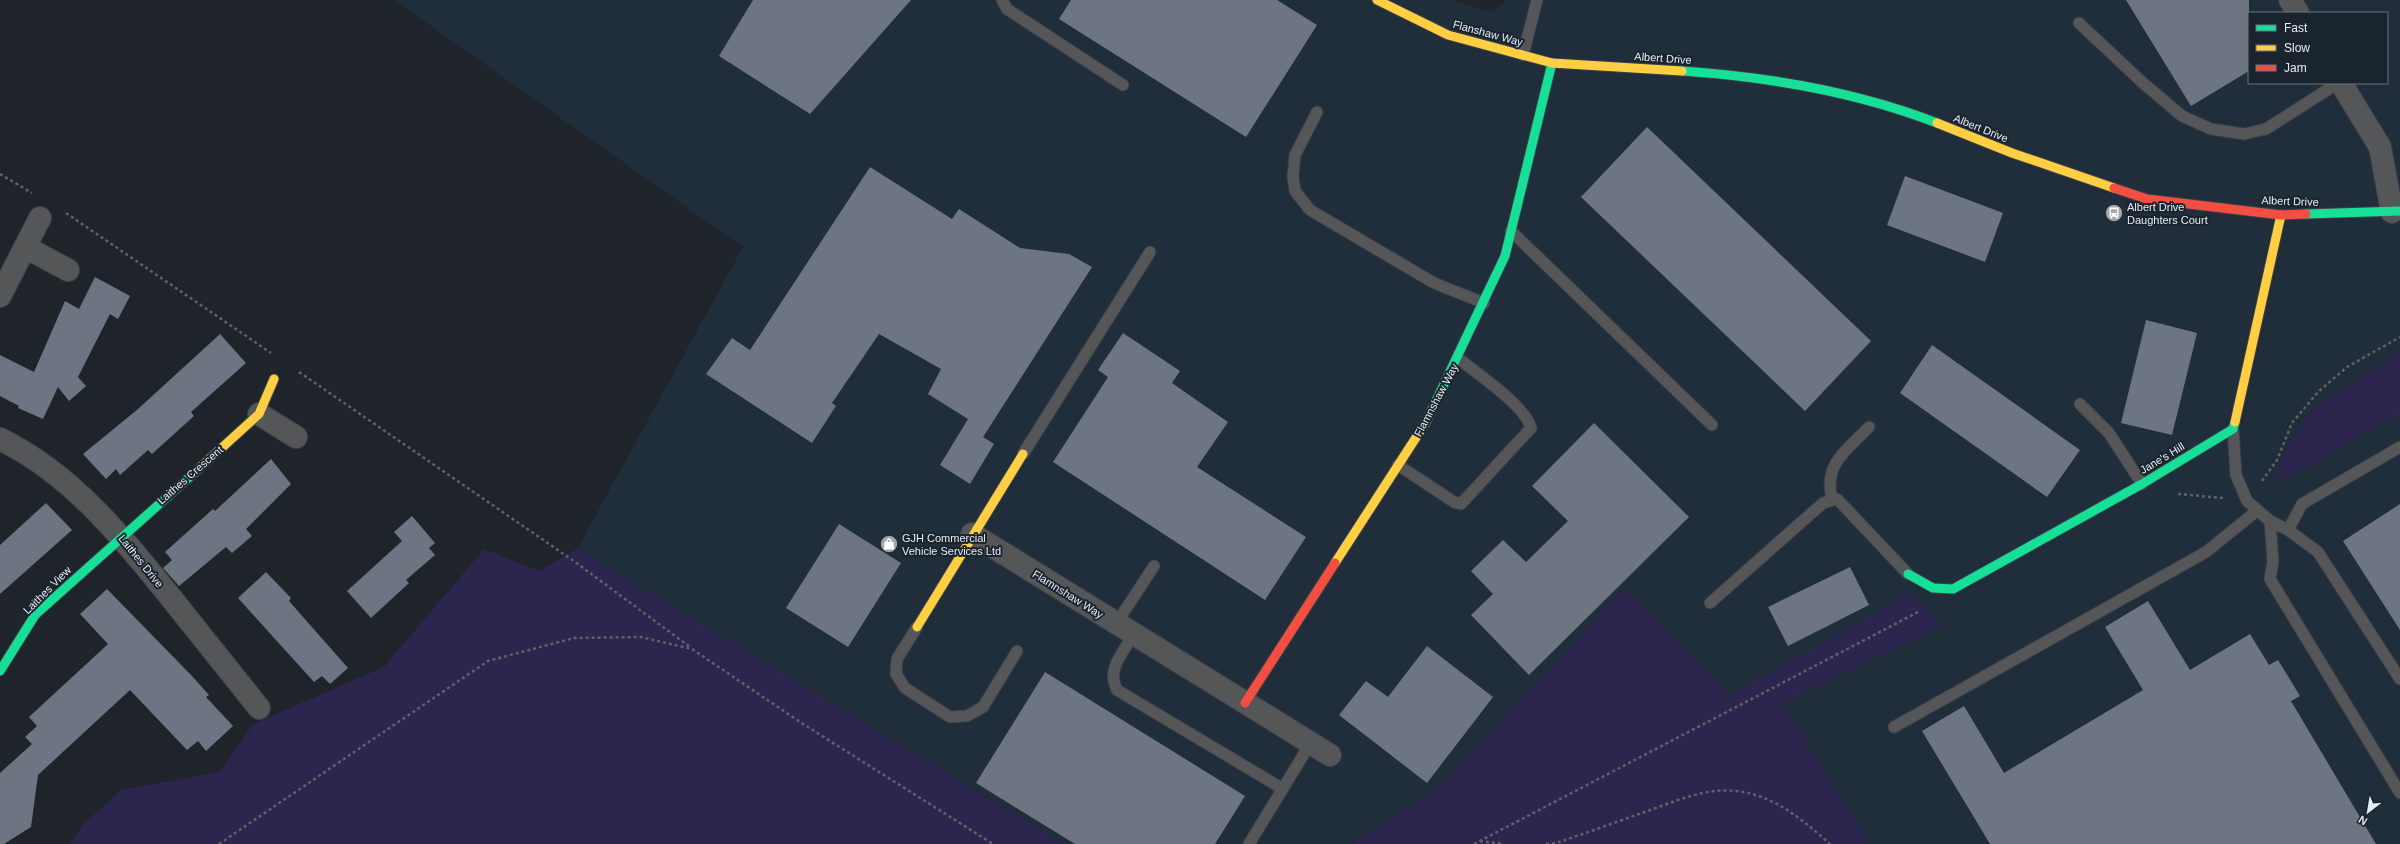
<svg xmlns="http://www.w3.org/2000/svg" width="2400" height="844" font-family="Helvetica,sans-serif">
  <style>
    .built { fill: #202d3a; fill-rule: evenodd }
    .green { fill: #2c264e }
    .building { fill: #6e7582 }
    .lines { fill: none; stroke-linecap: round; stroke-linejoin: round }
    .lane-casing { stroke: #3b4045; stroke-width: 13 }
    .street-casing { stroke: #3b4045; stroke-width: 24 }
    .fast-casing { stroke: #3b4045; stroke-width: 11 }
    .slow-casing { stroke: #3b4045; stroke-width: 11 }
    .jam-casing { stroke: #3b4045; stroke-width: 11 }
    .path { stroke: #5f6366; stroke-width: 2.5; stroke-dasharray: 3 3; stroke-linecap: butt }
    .lane { stroke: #545658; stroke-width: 11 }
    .street { stroke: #545658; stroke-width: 22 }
    .fast { stroke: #16e098; stroke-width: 9 }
    .slow { stroke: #ffcf43; stroke-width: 9 }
    .jam { stroke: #f24e42; stroke-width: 9 }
    .labels { text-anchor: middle; stroke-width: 4; stroke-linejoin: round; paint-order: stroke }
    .street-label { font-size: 11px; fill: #e7edf4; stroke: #1a242e }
    .poi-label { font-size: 11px; fill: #e7edf4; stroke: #1a242e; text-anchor: start }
  </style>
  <rect width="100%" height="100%" fill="#1e242a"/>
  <path class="built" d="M394 0H1451L1492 12 1506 0H2400V844H1869L1782 703 1944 625 1909 595 1729 696 1624 590 1437 790 1350 844H1064L577 549 743 247ZM2249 13H2387V83H2249Z"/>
  <path class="green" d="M2400 353V412L2299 472 2273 482 2291 440 2316 407Z
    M484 549 539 571 577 549 1064 844H70L83 825 121 790 220 772 253 724 384 667Z
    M1624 589 1729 696 1909 594 1944 625 1782 703 1869 844H1350L1437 790Z"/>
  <path class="building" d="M753 0H911L810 114 719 56Z
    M1071 0H1277L1317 25 1246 137 1059 19Z
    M2126 0H2249V71L2191 106Z
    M1647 127 1871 341 1805 411 1581 197Z
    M870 167 952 219 959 209 1020 248 1069 254 1092 267 983 437 994 444 970 484 940 465 968 419 928 394 941 369 879 334 832 403 836 406 812 443 706 374 732 338 750 350Z
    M1905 176 2003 213 1985 262 1887 225Z
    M95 277 130 296 118 319 110 314 78 377 86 386 69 401 58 387 43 419 18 408 19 406 0 396V355L34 372 65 301 79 309Z
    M2146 320 2197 333 2172 435 2121 423Z
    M1123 333 1180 371 1172 383 1228 422 1197 467 1306 537 1265 600 1053 462 1108 377 1098 370Z
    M220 334 246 363 191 412 194 416 152 454 148 450 120 475 116 469 106 479 83 454 138 409Z
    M1932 345 2080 450 2047 497 1900 393Z
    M1594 423 1689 517 1529 675 1471 615 1493 594 1471 571 1503 540 1526 562 1568 521 1532 486Z
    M271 459 291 484 246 529 252 536 232 553 226 547 179 586 163 568 172 560 165 552 213 509 215 511Z
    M46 503 72 530 0 594V545Z
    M2400 504V630L2343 541Z
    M412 516 435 543 429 548 435 555 406 580 409 583 371 618 347 591 402 541 394 532Z
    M839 524 901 563 848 647 786 608Z
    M1850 567 1869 605 1788 646 1768 607Z
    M266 572 291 598 289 601 348 668 330 684 322 676 314 682 238 598Z
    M107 589 192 676 209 695 206 697 233 726 206 751 198 741 187 750 130 690 38 775 31 827 4 844H0V773L32 744 25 737 37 726 29 717 108 644 80 614Z
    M2148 601 2190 670 2250 634 2269 665 2278 660 2300 696 2291 701 2376 844H1990L1922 731 1964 706 2004 773 2143 690 2105 627Z
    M1427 646 1493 697 1427 783 1339 715 1366 681 1388 697Z
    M1045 672 1245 796 1215 844H1075L976 783Z"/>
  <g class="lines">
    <defs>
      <path id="lane" d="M1002 0 1007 9 1123 85
        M2079 23 2143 83 2182 116 2211 129 2244 134 2266 129 2338 83
        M1523 55 1537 0
        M1317 112 1295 155 1293 176 1295 191 1310 210 1434 283 1484 303
        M1511 231 1712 425
        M2080 404 2109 433 2142 484
        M2233 429 2236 475 2247 501 2270 521 2288 530 2318 552 2400 679
        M1023 454 1150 252
        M1398 465 1454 502 1461 504 1531 428C1526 406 1476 373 1458 358
        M1832 499C1823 464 1847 450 1869 427
        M2270 521 2273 561 2270 579 2400 793
        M2288 530 2302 504 2400 447
        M1710 603 1823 503 1837 499 1841 503 1908 574
        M1116 624 1154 566
        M917 627 897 659 896 674 905 688 950 717 967 716 983 707 1017 651
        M1134 634C1123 653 1106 669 1117 690L1283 789
        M1894 727 2206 552 2258 510
        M1249 844 1310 744"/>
      <path id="street" d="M2290 0 2298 13
        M2341 83 2380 147 2392 212
        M25 247 68 270
        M0 296 40 218
        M259 414 296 437
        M0 439C72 474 123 538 172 599 201 635 230 672 259 708
        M972 534 1330 755"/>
      <path id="fast" d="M1682 71C1770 77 1855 91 1937 123
        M2306 214 2400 211
        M1426 422 1505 256 1552 63
        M1908 574 1933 588 1953 589 2142 484 2233 429 2235 422
        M0 671 35 615 194 473"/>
      <path id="slow" d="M1377 0 1448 35 1552 63 1682 71
        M1937 123 2012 153 2114 188
        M2235 422 2281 215
        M194 473 259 414 274 379
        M1335 563 1426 422
        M917 627 1023 454"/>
      <path id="jam" d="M2114 188 2147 199 2281 215 2306 214
        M1245 703 1335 563"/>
    </defs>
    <use href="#lane" class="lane-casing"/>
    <use href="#street" class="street-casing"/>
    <use href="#fast" class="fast-casing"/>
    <use href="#slow" class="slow-casing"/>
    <use href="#jam" class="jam-casing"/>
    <path class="path" d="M0 174 32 193
      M66 213 271 353
      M299 372 571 559 690 647
      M2262 481 2277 460 2292 423 2318 392 2347 367 2400 337
      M2178 494 2223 498
      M1480 841 1504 844
      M219 844 488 661 574 638 641 637 692 649 800 722 993 844
      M1474 844 1920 611
      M1546 844 1556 843C1583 834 1611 824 1639 814 1669 804 1704 787 1736 791 1774 795 1803 820 1830 844"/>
    <use href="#lane" class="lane"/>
    <use href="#street" class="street"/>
    <use href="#fast" class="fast"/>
    <use href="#slow" class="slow"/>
    <use href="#jam" class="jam"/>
  </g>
  <defs>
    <symbol id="bus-disc" viewBox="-11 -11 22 22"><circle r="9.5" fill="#a1a7ad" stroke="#1a242e"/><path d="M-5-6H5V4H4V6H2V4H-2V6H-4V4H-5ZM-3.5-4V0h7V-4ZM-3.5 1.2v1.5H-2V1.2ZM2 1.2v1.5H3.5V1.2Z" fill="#fff"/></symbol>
    <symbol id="shop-disc" viewBox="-11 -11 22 22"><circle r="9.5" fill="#a1a7ad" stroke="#1a242e"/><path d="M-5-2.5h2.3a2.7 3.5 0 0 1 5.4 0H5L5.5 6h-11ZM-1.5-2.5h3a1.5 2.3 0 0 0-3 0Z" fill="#fff"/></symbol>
  </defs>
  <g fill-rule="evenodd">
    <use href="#bus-disc" x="2104" y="203" width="20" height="20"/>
    <use href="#shop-disc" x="879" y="534" width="20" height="20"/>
  </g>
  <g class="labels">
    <g class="street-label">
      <text transform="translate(1488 33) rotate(15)" y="4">Flanshaw Way</text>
      <text transform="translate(1663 58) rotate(4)" y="4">Albert Drive</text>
      <text transform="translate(1981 128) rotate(22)" y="4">Albert Drive</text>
      <text transform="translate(2290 201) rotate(2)" y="4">Albert Drive</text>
      <text transform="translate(1436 400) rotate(-62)" y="4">Flamnshaw Way</text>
      <text transform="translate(2162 458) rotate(-31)" y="4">Jane's Hill</text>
      <text transform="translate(190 475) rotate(-41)" y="4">Laithes Crescent</text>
      <text transform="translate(141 561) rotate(51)" y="4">Laithes Drive</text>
      <text transform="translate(47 590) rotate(-45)" y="4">Laithes View</text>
      <text transform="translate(1068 594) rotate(32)" y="4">Flamnshaw Way</text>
    </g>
    <g class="poi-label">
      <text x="2127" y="211">Albert Drive<tspan x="2127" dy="13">Daughters Court</tspan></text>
      <text x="902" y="542">GJH Commercial<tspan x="902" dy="13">Vehicle Services Ltd</tspan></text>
    </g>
  </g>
  <rect x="2248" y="12" width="140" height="72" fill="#1a242e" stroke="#6c747d"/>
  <rect x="2256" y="25" width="20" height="6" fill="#16e098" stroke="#6c747d"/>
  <text x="2284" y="32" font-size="12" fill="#e7edf4">Fast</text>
  <rect x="2256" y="45" width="20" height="6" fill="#ffcf43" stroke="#6c747d"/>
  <text x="2284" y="52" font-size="12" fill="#e7edf4">Slow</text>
  <rect x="2256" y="65" width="20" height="6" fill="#f24e42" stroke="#6c747d"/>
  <text x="2284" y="72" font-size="12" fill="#e7edf4">Jam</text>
  <g transform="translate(2368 812) rotate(211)" stroke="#1a242e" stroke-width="3" paint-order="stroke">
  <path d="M0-3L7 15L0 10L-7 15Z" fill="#e7edf4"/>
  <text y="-6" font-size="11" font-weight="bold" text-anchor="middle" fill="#e7edf4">N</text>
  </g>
</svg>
